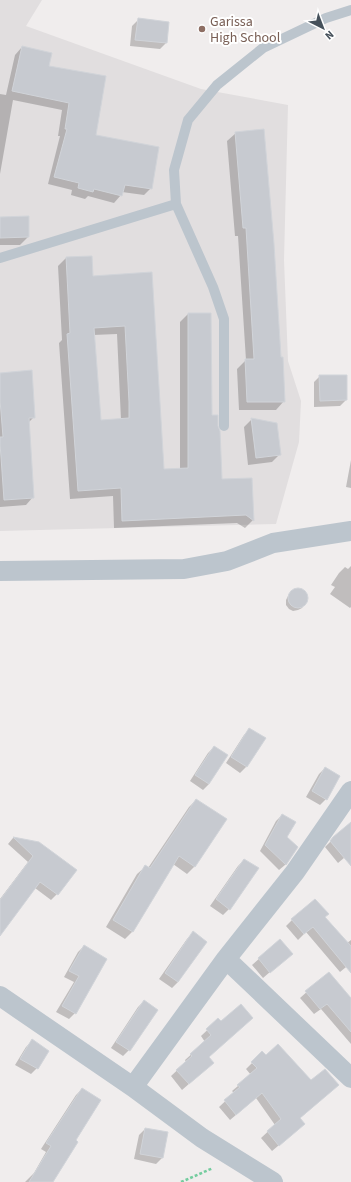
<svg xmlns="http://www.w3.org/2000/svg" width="351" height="1182" font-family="'Source Sans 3',sans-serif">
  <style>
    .education { fill: #e1dedf }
    .shadow { fill: #0003; fill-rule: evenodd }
    .building { fill: #c7cad0; stroke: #d1d4d9; fill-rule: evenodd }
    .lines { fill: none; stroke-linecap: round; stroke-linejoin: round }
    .path { stroke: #73cc9e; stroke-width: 2.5; stroke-dasharray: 3 2; stroke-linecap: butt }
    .lane { stroke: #bcc5cd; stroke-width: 10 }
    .street { stroke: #bcc5cd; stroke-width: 20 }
    .education-dot { fill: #8d6e63; stroke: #fff; stroke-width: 1.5 }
    .labels { text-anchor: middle; stroke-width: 4; stroke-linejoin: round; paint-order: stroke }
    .education-label { font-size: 14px; fill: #785e54; stroke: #fff; text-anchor: start }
  </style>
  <rect width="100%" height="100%" fill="#f0eded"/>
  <path class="education" d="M0 0H42L26 26 201 89 288 105 284 260 288 361 301 401 299 442 276 524 0 531Z"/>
  <path class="shadow" d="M138 20 166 43 160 49 130 46 132 26Z
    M22 47 48 67 95 136 151 188 144 195 122 192 121 195 114 203 88 196 85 199 71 195 72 190 48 184 60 136H58L62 110 13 100 0 174V94L6 95 15 55Z
    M236 133 284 401 276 410H239L237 369 246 360 238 236H235L227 141Z
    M0 218H28V237L20 245H0Z
    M66 258 92 277 151 273 163 470 180 469V322L188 314H210L211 416 217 427 221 480 251 479 253 520 245 528 237 523 114 528 113 496 70 499 59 343 62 340 58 266ZM117 334 121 420 100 421 93 335Z
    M0 374 34 417 28 423 33 497 26 505 0 507Z
    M320 376H346V400L340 406 314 407V382Z
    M251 420 280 454 272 462 248 465 244 427Z
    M351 460V488L346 487Z
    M351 566V607L350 608 330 594 335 587 331 585 339 573 345 567 348 569Z
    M295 590H300L304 591 307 595V600L302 608 298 610 293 611 289 609 286 605V600L288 596Z
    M250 729 264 739 246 767 240 773 226 763 244 735Z
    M214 747 209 784 203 790 190 781 208 753Z
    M325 768 326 799 320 805 306 797 319 774Z
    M196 800 195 866 187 874 173 864 133 931 125 939 106 927 137 874 145 867 148 868 189 807Z
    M282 815 286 837 297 847 285 865 279 870 260 851 276 821Z
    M351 823V852L338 863 325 847 334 838Z
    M13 838 39 843 57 894 51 900 35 888 0 934V899L28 862 8 844Z
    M244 860 229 909 223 915 210 906 238 866Z
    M324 917 347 943 351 940V963L340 972 306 932 298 940 286 926 292 920Z
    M193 933 205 942 178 982 172 988 159 979 187 939Z
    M280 940 285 959 263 978 252 965Z
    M84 946 75 1013 69 1019 56 1012 74 982 64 977 78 952Z
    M328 973 351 1000V1044L321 1009 314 1014 300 998Z
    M144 1001 129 1050 123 1056 111 1048 138 1007Z
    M218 1020 208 1058 206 1069 182 1090 171 1076 186 1062 185 1060 205 1042 201 1036Z
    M32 1041 37 1068 31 1074 15 1065 26 1047Z
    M262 1053 311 1082 338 1085 299 1119 297 1130 272 1151 261 1138 275 1125 256 1098 230 1120 219 1107 234 1093 232 1091 251 1075 246 1069Z
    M82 1089 75 1141 52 1182H25L34 1173 46 1152 41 1149 76 1095Z
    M145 1129 162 1158 156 1164 134 1159 139 1135Z"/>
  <path class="building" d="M138 18 169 22 167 43 135 40Z
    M22 46 52 53 49 66 106 76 96 135 159 147 152 189 125 185 122 196 94 189 93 192 78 188 79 183 54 177 67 129H65L69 103 12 91Z
    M264 129 274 244 281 357H283L285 402H247L245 359H254L246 228H243L235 132Z
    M29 216V237L0 238V217Z
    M92 256 93 276 152 272 164 469 188 468V313H211L212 415H218V426L220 431 222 479 252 478 254 521 246 515 122 521 121 488 78 491 67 334 70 333 66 257ZM125 326 129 402V418L101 420 94 328Z
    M32 370 35 418H29L34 498 4 500 0 443V437H3L0 400V373Z
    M319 375H347V400L320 401Z
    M251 418 277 423 281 455 256 458Z
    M288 598a10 10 0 1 1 20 0a10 10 0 1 1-20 0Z
    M249 728 266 738 247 767 231 757Z
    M214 746 228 755 209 784 195 775Z
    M325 767 340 776 327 800 312 791Z
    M196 799 227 819 195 867 179 856 133 932 113 920 145 865 150 868Z
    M282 814 296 822 287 837 298 847 286 865 265 845Z
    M351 822V866L330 841 333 837Z
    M13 837 39 842 77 870 58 895 40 882 0 936V900L33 856Z
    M244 859 259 868 230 910 216 899Z
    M315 899 329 914 325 917 351 946V973L313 927 304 934 291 919Z
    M193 931 207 942 178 982 165 973Z
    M280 939 293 954 270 973 258 958Z
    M84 945 107 959 76 1014 62 1006 79 976 69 971Z
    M329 972 351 998V1032L327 1004 320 1009 305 991Z
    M144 1000 158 1010 130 1051 116 1042Z
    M241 1004 253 1018 209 1057 214 1063 189 1084 176 1070 192 1056 190 1054 211 1035 206 1029 218 1018 221 1021Z
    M32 1039 49 1051 38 1069 20 1059Z
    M278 1044 311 1080 325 1069 339 1085 300 1118 305 1124 279 1146 267 1131 281 1119 262 1093 236 1115 224 1100 240 1087 237 1085 257 1068 251 1062 262 1051 266 1055Z
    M82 1088 101 1100 76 1140 78 1142 53 1182H29L51 1146 46 1143Z
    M145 1128 168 1132 163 1158 140 1154Z"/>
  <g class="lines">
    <path class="path" d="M181 1182 213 1168"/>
    <path class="lane" d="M0 258 176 204
      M224 426V319L213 287 176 204 174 170 188 120 217 85 263 48 326 18 351 10"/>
    <path class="street" d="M0 571 184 569 227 561 273 543 351 531
      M226 959 351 1078
      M0 996 133 1087 202 1138 273 1182
      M133 1087 226 959 295 872 351 791"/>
  </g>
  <circle class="education-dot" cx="202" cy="29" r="4"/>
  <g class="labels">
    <g class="education-label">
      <text x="210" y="26">Garissa<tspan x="210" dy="16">High School</tspan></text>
    </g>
  </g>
  <g transform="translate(323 28) rotate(138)" stroke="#ffffff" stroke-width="3" paint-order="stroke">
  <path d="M0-3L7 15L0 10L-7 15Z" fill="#46515b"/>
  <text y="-6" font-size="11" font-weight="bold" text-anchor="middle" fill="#46515b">N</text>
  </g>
</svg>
